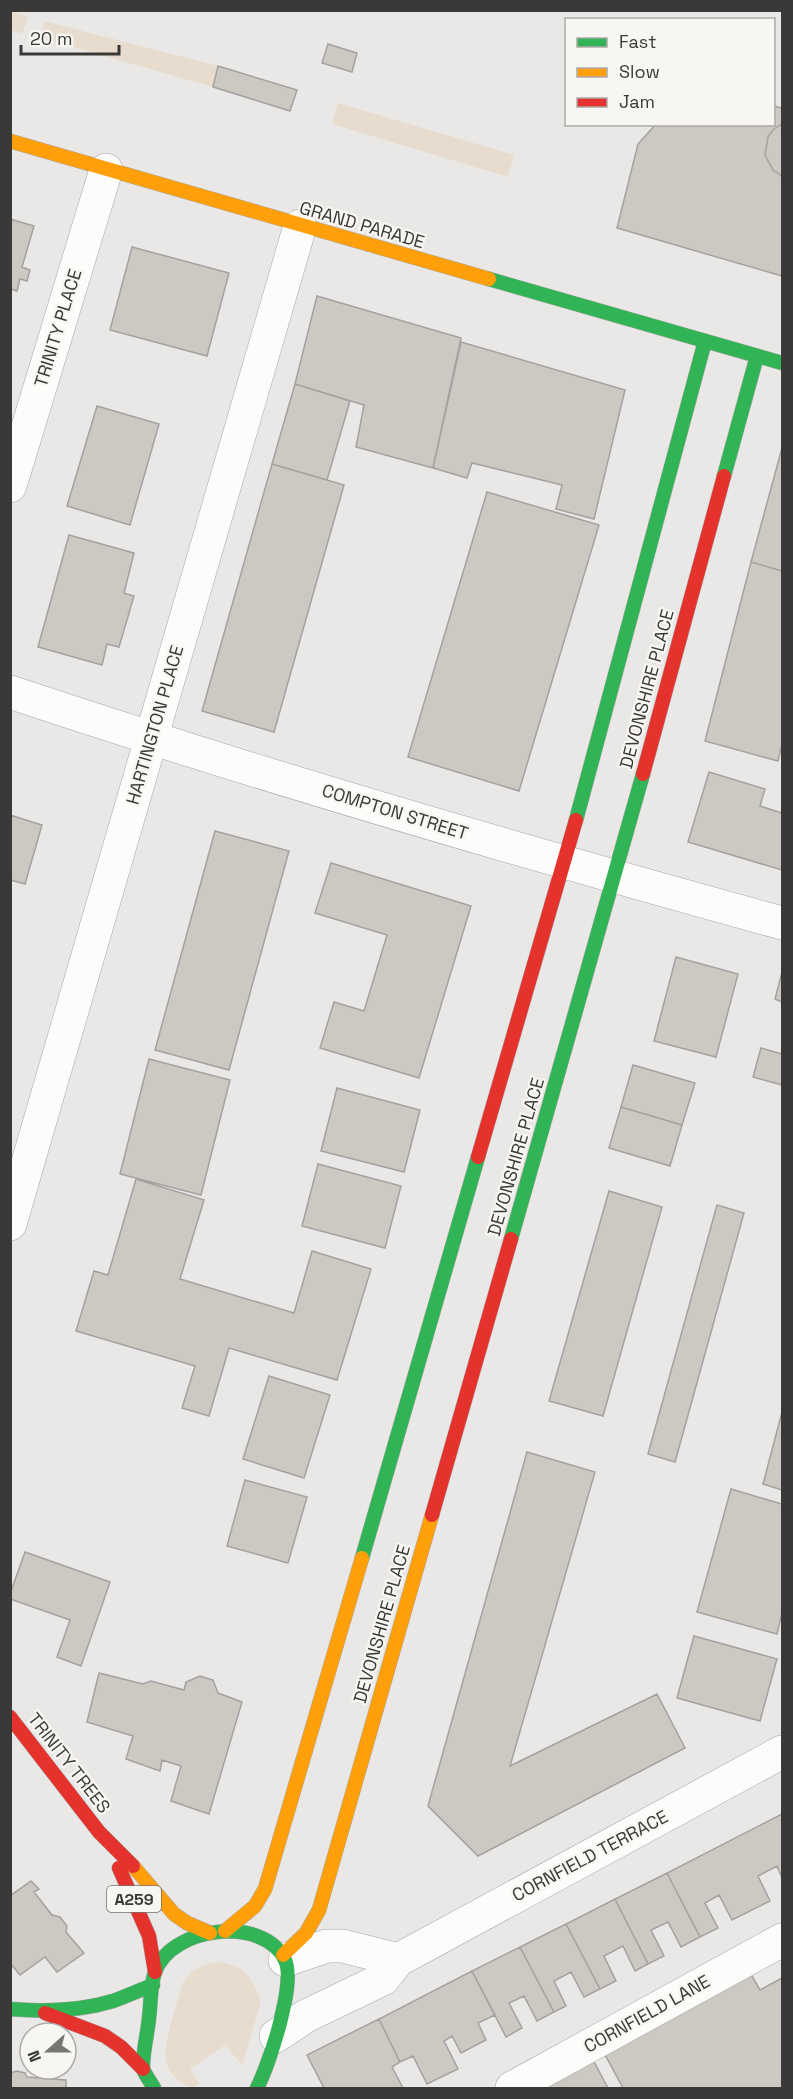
<svg xmlns="http://www.w3.org/2000/svg" width="793" height="2099" font-family="'Space Grotesk',sans-serif">
  <style>
    .green { fill: #e7dcce }
    .building { fill: #ccc8c2; stroke: #a3a2a0; stroke-width: 1.5 }
    .lines { fill: none; stroke-linecap: round; stroke-linejoin: round }
    .street-casing { stroke: #a7a6a5; stroke-width: 34 }
    .fast-casing { stroke: #a7a6a5; stroke-width: 15 }
    .slow-casing { stroke: #a7a6a5; stroke-width: 15 }
    .jam-casing { stroke: #a7a6a5; stroke-width: 15 }
    .street { stroke: #fcfcfb; stroke-width: 33 }
    .fast { stroke: #30b455; stroke-width: 14 }
    .slow { stroke: #ff9f0a; stroke-width: 14 }
    .jam { stroke: #e5322d; stroke-width: 14 }
    .labels { text-anchor: middle; stroke-width: 4.5; stroke-linejoin: round; paint-order: stroke }
    .shield { fill: #f8f6f3; stroke: #737270; stroke-width: 1.5 }
    .shield-label { font-size: 16px; font-weight: bold; fill: #3a3938 }
    .street-label { font-size: 18px; fill: #3a3938; stroke: #f8f6f3 }
  </style>
  <rect width="100%" height="100%" fill="#eae8e6"/>
  <path class="green" d="M11 11 28 16 22 34 11 30Z
    M44 21 218 66 213 87 41 38Z
    M338 103 514 155 508 177 332 124Z
    M220 1962C246 1966 252 1978 261 2002L242 2065 225 2045 190 2069 200 2084 191 2088C159 2072 163 2053 171 2023 175 2009 179 1996 183 1982 192 1969 204 1963 220 1962Z"/>
  <path class="building" d="M328 44 357 53 352 72 322 63Z
    M218 66 297 90 290 111 213 87Z
    M774 106 782 108V276L617 228 638 144 656 124H774Z
    M782 124V176L773 170 765 155 768 137 773 130Z
    M10 219 34 226 22 267 30 270 27 281 20 279 17 291 10 289Z
    M132 247 229 273 207 356 110 330Z
    M317 296 461 338 433 468 356 447 364 405 295 384Z
    M461 342 625 390 594 519 556 509 562 485 472 463 467 478 433 468Z
    M295 384 350 401 327 480 272 464Z
    M97 406 159 424 130 525 67 506Z
    M782 448V571L751 562Z
    M272 464 344 485 274 732 202 711Z
    M487 492 599 525 519 791 408 757Z
    M69 535 134 553 124 593 134 596 119 647 107 644 102 665 38 647Z
    M751 562 782 571V744L778 761 705 741Z
    M709 772 765 789 760 806 782 813V870L688 842Z
    M10 815 42 825 25 884 10 880Z
    M215 831 289 851 229 1070 155 1050Z
    M331 863 471 906 419 1078 320 1048 334 1002 364 1011 387 935 315 913Z
    M676 957 738 974 716 1057 654 1041Z
    M782 972V1002L775 999Z
    M761 1048 782 1054V1085L753 1077Z
    M149 1059 230 1080 201 1195 120 1174Z
    M633 1065 695 1083 682 1125 621 1107Z
    M337 1088 420 1110 404 1172 321 1151Z
    M621 1107 682 1125 670 1166 609 1148Z
    M318 1164 401 1186 385 1248 302 1226Z
    M136 1179 204 1200 180 1279 294 1313 312 1251 371 1269 337 1380 229 1348 209 1416 182 1408 195 1366 76 1331 94 1271 108 1275Z
    M609 1191 662 1207 603 1416 549 1401Z
    M717 1205 744 1213 675 1462 648 1454Z
    M269 1376 330 1395 304 1478 243 1459Z
    M782 1412V1490L763 1484Z
    M527 1452 595 1472 510 1766 657 1694 685 1748 478 1856 428 1806Z
    M245 1480 307 1497 288 1563 227 1546Z
    M731 1489 782 1504V1613L777 1634 697 1612Z
    M25 1552 110 1582 81 1666 57 1657 70 1620 10 1599V1594Z
    M694 1636 777 1659 760 1721 677 1698Z
    M99 1673 143 1684 151 1681 184 1690 186 1682 200 1676 213 1680 218 1693 242 1702 209 1814 171 1801 181 1766 162 1760 160 1771 126 1759 133 1736 87 1722Z
    M782 1814V1878L777 1866 758 1876 770 1901 732 1920 719 1895 705 1903 718 1928 700 1937 667 1873Z
    M667 1873 700 1937 681 1947 668 1922 651 1930 664 1956 648 1964 615 1899Z
    M31 1881 39 1889 34 1892 52 1915 60 1917 67 1926 66 1932 84 1953 57 1972 45 1957 20 1975 10 1963V1896Z
    M615 1899 648 1964 635 1971 623 1946 604 1956 616 1981 600 1989 566 1924Z
    M566 1924 600 1989 584 1997 571 1972 554 1981 566 2006 554 2012 520 1947Z
    M520 1947 554 2012 537 2021 524 1996 509 2003 522 2028 506 2037 472 1971Z
    M472 1971 495 2015 478 2023 486 2040 461 2053 452 2036 444 2041 458 2069 427 2084 413 2056 400 2062 379 2019Z
    M749 1971 760 1990 782 1978V2088H623L603 2051Z
    M379 2019 400 2062 392 2067 403 2088H324L307 2055Z
    M592 2058 608 2088H533Z
    M17 2071 25 2073 27 2077 66 2080V2088H10V2073Z"/>
  <g class="lines">
    <defs>
      <path id="street" d="M10 486 106 170
        M10 692C265 777 523 852 782 923
        M10 1224 300 226
        M285 1960 327 1946H343L398 1960
        M276 2036 306 2016 383 1979 398 1960 782 1752
        M512 2088 782 1940"/>
      <path id="fast" d="M489 279 782 363
        M724 476 757 356
        M576 820 705 341
        M511 1239 643 774
        M362 1558 478 1157
        M10 2009C45 2012 80 2011 113 2001 127 1996 140 1990 153 1985
        M154 2088C151 2082 144 2074 143 2068 142 2056 148 2031 149 2018 151 2004 150 1985 155 1972 171 1926 264 1915 285 1960 296 1984 269 2065 257 2088"/>
      <path id="slow" d="M10 141 489 279
        M133 1866 174 1914 187 1923 210 1933
        M225 1931 255 1906 265 1889 362 1558
        M283 1955 306 1933 319 1910 432 1515"/>
      <path id="jam" d="M643 774 724 476
        M478 1157 576 820
        M432 1515 511 1239
        M10 1717 99 1832 133 1866
        M119 1868 149 1936 155 1972
        M45 2013 105 2036 121 2047 143 2069"/>
    </defs>
    <use href="#street" class="street-casing"/>
    <use href="#fast" class="fast-casing"/>
    <use href="#slow" class="slow-casing"/>
    <use href="#jam" class="jam-casing"/>
    <use href="#street" class="street"/>
    <use href="#fast" class="fast"/>
    <use href="#slow" class="slow"/>
    <use href="#jam" class="jam"/>
  </g>
  <g class="labels">
    <rect class="shield" x="107" y="1886" width="54" height="26" rx="4.5"/>
    <g class="shield-label">
      <text x="134" y="1905">A259</text>
    </g>
    <g class="street-label">
      <text transform="translate(362 225) rotate(16)" y="6">GRAND PARADE</text>
      <text transform="translate(58 328) rotate(-73)" y="6">TRINITY PLACE</text>
      <text transform="translate(647 689) rotate(-75)" y="6">DEVONSHIRE PLACE</text>
      <text transform="translate(155 725) rotate(-74)" y="6">HARTINGTON PLACE</text>
      <text transform="translate(395 812) rotate(17)" y="6">COMPTON STREET</text>
      <text transform="translate(516 1157) rotate(-74)" y="6">DEVONSHIRE PLACE</text>
      <text transform="translate(382 1624) rotate(-74)" y="6">DEVONSHIRE PLACE</text>
      <text transform="translate(69 1763) rotate(52)" y="6">TRINITY TREES</text>
      <text transform="translate(590 1856) rotate(-28)" y="6">CORNFIELD TERRACE</text>
      <text transform="translate(647 2014) rotate(-29)" y="6">CORNFIELD LANE</text>
    </g>
  </g>
  <rect width="793" height="2099" fill="none" stroke="#3a3938" stroke-width="24"/>
  <rect x="565" y="18" width="210" height="108" fill="#f8f6f3" stroke="#acaaa8" stroke-width="1.5"/>
  <rect x="577" y="38" width="30" height="9" fill="#30b455" stroke="#acaaa8" stroke-width="1.5"/>
  <text x="619" y="48" font-size="18" fill="#3a3938">Fast</text>
  <rect x="577" y="68" width="30" height="9" fill="#ff9f0a" stroke="#acaaa8" stroke-width="1.5"/>
  <text x="619" y="78" font-size="18" fill="#3a3938">Slow</text>
  <rect x="577" y="98" width="30" height="9" fill="#e5322d" stroke="#acaaa8" stroke-width="1.5"/>
  <text x="619" y="108" font-size="18" fill="#3a3938">Jam</text>
  <g transform="translate(48 2051) rotate(249)"><circle r="28" fill="#f8f6f3" stroke="#acaaa8" stroke-width="1.5"/>
  <path d="M0-4.5L10 22L0 15L-10 22Z" fill="#787675"/>
  <text y="-9" font-size="16" font-weight="bold" text-anchor="middle" fill="#3a3938">N</text>
  </g>
  <path d="M21 45v9h98v-9" fill="none" stroke="#3a3938" stroke-width="3"/>
  <text x="30" y="45" font-size="18" fill="#3a3938" stroke="#f8f6f3" stroke-width="4.5" paint-order="stroke">20 m</text>
</svg>
